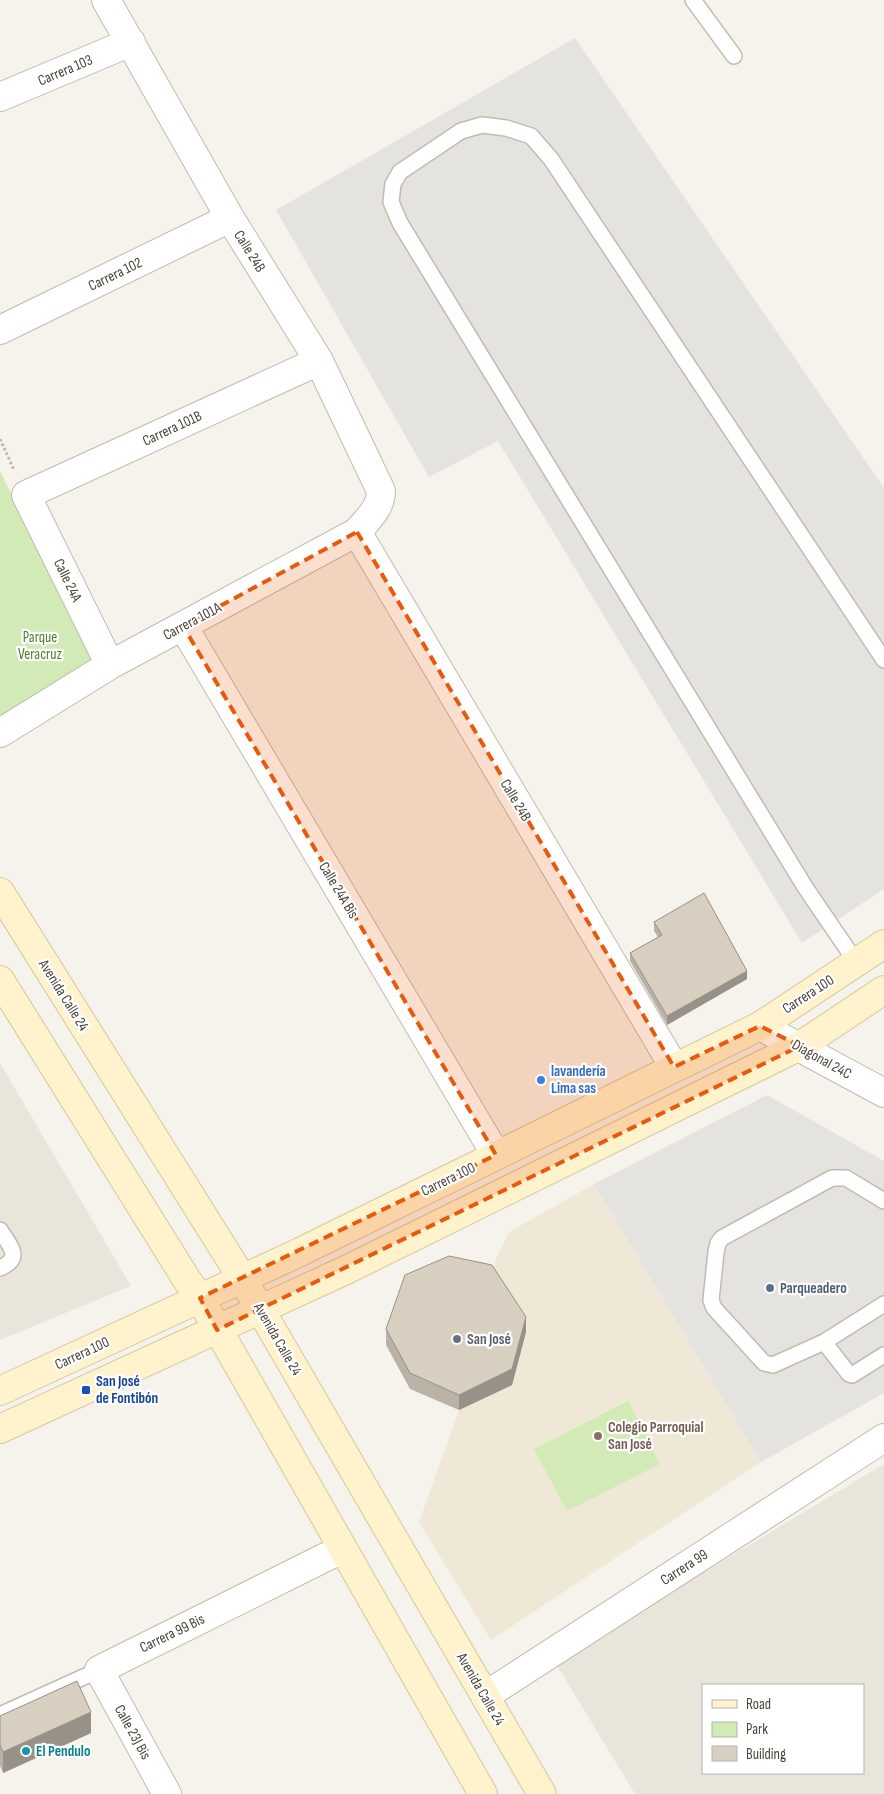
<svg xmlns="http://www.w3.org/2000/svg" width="884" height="1794" font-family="'Sofia Sans Condensed',sans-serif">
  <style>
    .residential { fill: #eae5da; fill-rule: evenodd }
    .education { fill: #efe8d6 }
    .green { fill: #d2eab5 }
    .parking { fill: #e5e3e0 }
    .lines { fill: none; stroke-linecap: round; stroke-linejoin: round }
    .service-casing { stroke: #c2bbae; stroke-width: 18 }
    .minor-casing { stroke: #c2bbae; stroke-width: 30 }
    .tertiary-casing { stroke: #c2bbae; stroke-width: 30 }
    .secondary-casing { stroke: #d6c79b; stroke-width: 30 }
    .path { stroke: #c4b79f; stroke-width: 3; stroke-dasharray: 2.5 2.5; stroke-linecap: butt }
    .service { stroke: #fff; stroke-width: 15 }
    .minor { stroke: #fff; stroke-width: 28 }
    .tertiary { stroke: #fff; stroke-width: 28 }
    .secondary { stroke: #fff3cd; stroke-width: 28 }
    .wall { fill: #bab2a6 }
    .shaded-wall { fill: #979187 }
    .building { fill: #d8cfc1; stroke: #979187 }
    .marked { fill: #e8590c; fill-opacity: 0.2; stroke: #e8590c; stroke-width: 4; stroke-dasharray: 10 6; stroke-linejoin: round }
    .shop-dot { fill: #3f7fe0; stroke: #fff; stroke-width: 2 }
    .service-dot { fill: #5c6f8a; stroke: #fff; stroke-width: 2 }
    .worship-dot { fill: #6b7280; stroke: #fff; stroke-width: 2 }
    .transit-dot { fill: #1a4fb4; stroke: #fff; stroke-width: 2 }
    .education-dot { fill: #8d6e63; stroke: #fff; stroke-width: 2 }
    .culture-dot { fill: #0f9aa8; stroke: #fff; stroke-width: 2 }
    .labels { text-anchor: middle; stroke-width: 4.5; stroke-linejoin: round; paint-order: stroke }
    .street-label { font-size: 15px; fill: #4b4439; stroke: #fff }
    .park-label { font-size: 15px; fill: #4a7f2a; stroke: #fff }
    .shop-label { font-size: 15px; font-weight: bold; fill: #366cbe; stroke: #fff; text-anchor: start }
    .service-label { font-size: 15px; font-weight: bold; fill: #4e5e75; stroke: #fff; text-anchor: start }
    .worship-label { font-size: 15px; font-weight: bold; fill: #5b616d; stroke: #fff; text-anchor: start }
    .transit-label { font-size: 15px; font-weight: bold; fill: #164399; stroke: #fff; text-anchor: start }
    .education-label { font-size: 15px; font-weight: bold; fill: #785e54; stroke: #fff; text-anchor: start }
    .culture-label { font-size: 15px; font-weight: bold; fill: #0d838f; stroke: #fff; text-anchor: start }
  </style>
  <rect width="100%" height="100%" fill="#f6f3ec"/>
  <path class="residential" d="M0 1063 131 1286 0 1340Z
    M884 1464V1794H635L555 1662ZM703 1685H863V1773H703Z"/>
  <path class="education" d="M594 1184 761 1462 491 1640 419 1522 459 1410 496 1259 509 1232Z"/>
  <path class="green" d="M0 471 92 660 0 722Z
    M628 1401 660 1464 567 1511 534 1449Z"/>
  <path class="parking" d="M575 38 884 488V889L802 943 498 441 429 477 276 210Z
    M767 1095 884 1161V1393L761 1462 594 1184Z"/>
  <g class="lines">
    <defs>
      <path id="service" d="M693 0 734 56
        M856 962 805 887 400 223 391 202 393 184 400 172 461 131 482 125 506 128 531 136 551 159 884 660
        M884 1201 846 1178H832L722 1238 718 1243 716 1252 711 1300 714 1308 764 1363 773 1365 824 1342 849 1374 852 1375 884 1355
        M0 1230C9 1245 24 1258 0 1268
        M824 1342 884 1304
        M0 1715 99 1670"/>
      <path id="minor" d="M0 97 131 42
        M0 330 230 218
        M357 532 674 1067
        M183 626 496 1155
        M110 665 26 495 319 361
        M0 733 110 665 357 532C367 520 381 508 381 491L319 361 230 218 106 0
        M485 1696 884 1438
        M167 1794 99 1670 342 1549"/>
      <path id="tertiary" d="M760 1026 884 1093"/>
      <path id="secondary" d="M0 892 242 1278 542 1794
        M0 980 187 1280 200 1298 483 1794
        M0 1391 298 1253 760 1026 884 944
        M0 1429 348 1269 800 1046 884 990"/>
    </defs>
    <use href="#service" class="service-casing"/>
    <use href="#minor" class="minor-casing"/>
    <use href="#tertiary" class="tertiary-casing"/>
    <use href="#secondary" class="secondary-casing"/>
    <path class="path" d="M0 439 14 470"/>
    <use href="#service" class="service"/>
    <use href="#minor" class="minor"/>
    <use href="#tertiary" class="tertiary"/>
    <use href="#secondary" class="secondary"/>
  </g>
  <path class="wall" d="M654 922 747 979 667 1025 630 961V953L658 937 654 931Z
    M386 1329 526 1332 512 1385 459 1410 410 1389 386 1345Z
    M0 1716 91 1733 3 1773 0 1766Z"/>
  <path class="shaded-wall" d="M747 971V979L667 1025V1016Z
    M526 1317V1332L512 1385 459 1410V1395Z
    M91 1712V1733L3 1773V1752Z"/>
  <path class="building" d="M704 893 747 971 667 1016 630 953 662 935 654 922Z
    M449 1256 492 1265 526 1317 512 1369 459 1395 410 1373 386 1329 405 1275Z
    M77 1681 91 1712 3 1752 0 1745V1716Z"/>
  <path class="marked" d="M357 532 674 1067 760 1026 800 1046 217 1330 200 1298 496 1155 183 626Z"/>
  <circle class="shop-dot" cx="541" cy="1080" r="5"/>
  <circle class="service-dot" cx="770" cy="1288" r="5"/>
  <circle class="worship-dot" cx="457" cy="1339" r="5"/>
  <rect class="transit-dot" x="81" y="1385" width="10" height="10" rx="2.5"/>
  <circle class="education-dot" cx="598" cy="1436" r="5"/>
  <circle class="culture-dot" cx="26" cy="1751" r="5"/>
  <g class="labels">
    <g class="street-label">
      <text transform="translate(65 70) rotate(-23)" y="5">Carrera 103</text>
      <text transform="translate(250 251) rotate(58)" y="5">Calle 24B</text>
      <text transform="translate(115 274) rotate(-26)" y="5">Carrera 102</text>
      <text transform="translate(172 428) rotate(-25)" y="5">Carrera 101B</text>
      <text transform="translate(68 580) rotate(64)" y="5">Calle 24A</text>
      <text transform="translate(192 621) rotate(-28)" y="5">Carrera 101A</text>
      <text transform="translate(516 800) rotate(59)" y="5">Calle 24B</text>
      <text transform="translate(339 890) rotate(59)" y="5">Calle 24A Bis</text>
      <text transform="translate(808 994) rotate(-33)" y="5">Carrera 100</text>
      <text transform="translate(64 995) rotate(58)" y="5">Avenida Calle 24</text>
      <text transform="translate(822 1059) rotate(29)" y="5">Diagonal 24C</text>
      <text transform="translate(448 1179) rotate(-26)" y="5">Carrera 100</text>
      <text transform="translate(278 1339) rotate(60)" y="5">Avenida Calle 24</text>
      <text transform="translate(82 1353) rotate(-25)" y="5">Carrera 100</text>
      <text transform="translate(684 1567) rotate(-33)" y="5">Carrera 99</text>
      <text transform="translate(172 1633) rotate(-26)" y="5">Carrera 99 Bis</text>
      <text transform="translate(481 1689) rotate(60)" y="5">Avenida Calle 24</text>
      <text transform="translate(133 1732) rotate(61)" y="5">Calle 23J Bis</text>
    </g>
    <g class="park-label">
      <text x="40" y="642">Parque<tspan x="40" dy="17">Veracruz</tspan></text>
    </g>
    <g class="shop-label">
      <text x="551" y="1076">lavandería<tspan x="551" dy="17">Lima sas</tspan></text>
    </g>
    <g class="service-label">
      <text x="780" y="1293">Parqueadero</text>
    </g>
    <g class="worship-label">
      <text x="467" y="1344">San José</text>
    </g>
    <g class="transit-label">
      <text x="96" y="1386">San José<tspan x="96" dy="17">de Fontibón</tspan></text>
    </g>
    <g class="education-label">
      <text x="608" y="1432">Colegio Parroquial<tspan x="608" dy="17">San José</tspan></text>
    </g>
    <g class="culture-label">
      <text x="36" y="1756">El Pendulo</text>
    </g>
  </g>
  <rect x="702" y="1684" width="162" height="90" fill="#ffffff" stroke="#b7b4b0"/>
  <rect x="712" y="1700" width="25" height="8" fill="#fff3cd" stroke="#b7b4b0"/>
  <text x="746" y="1709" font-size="15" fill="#4b4439">Road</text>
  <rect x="712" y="1722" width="25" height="15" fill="#d2eab5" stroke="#b7b4b0"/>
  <text x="746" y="1734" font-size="15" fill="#4b4439">Park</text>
  <rect x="712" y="1746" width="25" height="15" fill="#d8cfc1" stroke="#b7b4b0"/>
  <text x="746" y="1759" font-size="15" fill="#4b4439">Building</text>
</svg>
